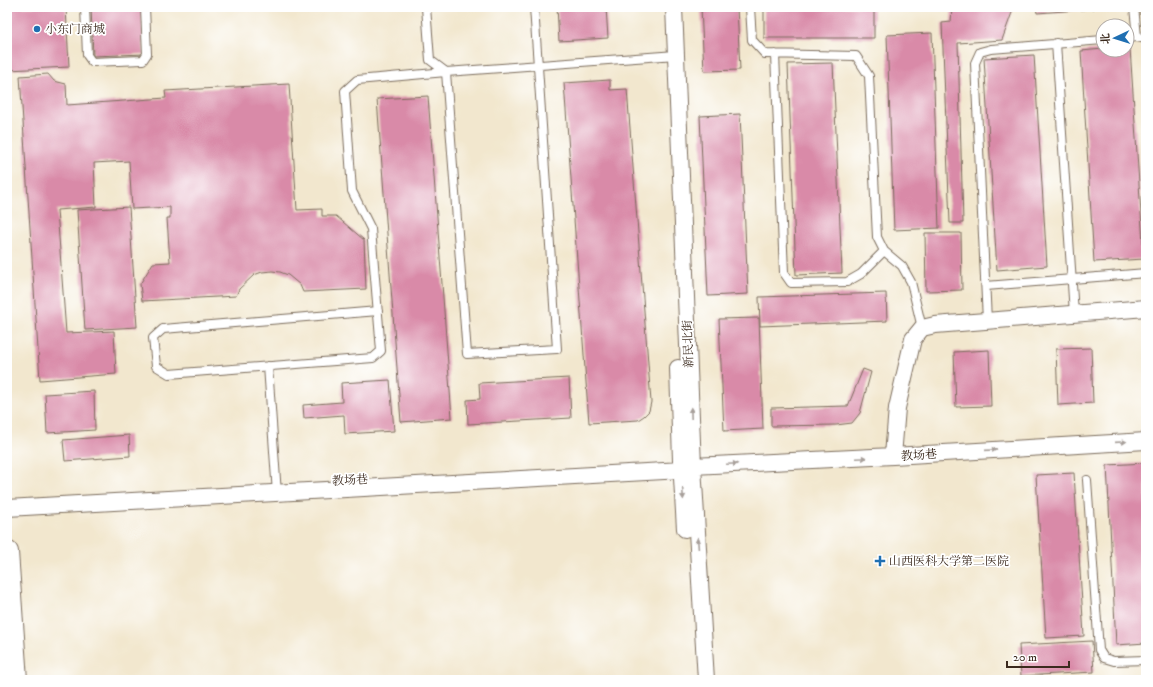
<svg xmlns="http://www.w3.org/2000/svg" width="1153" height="687" font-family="'IM FELL DW Pica','Noto Serif SC',serif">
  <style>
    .building { fill: #d98aa8 }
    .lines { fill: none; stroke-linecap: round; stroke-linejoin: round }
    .service-casing { stroke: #7b6c5c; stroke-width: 10 }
    .minor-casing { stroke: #7b6c5c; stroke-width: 18 }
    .secondary-casing { stroke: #7b6c5c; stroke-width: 24 }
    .service { stroke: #fff; stroke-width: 8 }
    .minor { stroke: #fff; stroke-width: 16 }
    .secondary { stroke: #fff; stroke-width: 22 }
    .oneway { fill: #a79f9a }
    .poi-dot { fill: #1f6fb2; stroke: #fff; stroke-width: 1.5 }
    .labels { text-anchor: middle; stroke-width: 3.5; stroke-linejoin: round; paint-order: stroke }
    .poi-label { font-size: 12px; fill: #3b2a1e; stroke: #fff; text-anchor: start }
    .street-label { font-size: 12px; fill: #3b2a1e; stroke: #fff }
  </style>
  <rect width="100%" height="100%" fill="#fff"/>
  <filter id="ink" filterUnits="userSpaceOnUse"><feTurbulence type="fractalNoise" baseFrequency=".025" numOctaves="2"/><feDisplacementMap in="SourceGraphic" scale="8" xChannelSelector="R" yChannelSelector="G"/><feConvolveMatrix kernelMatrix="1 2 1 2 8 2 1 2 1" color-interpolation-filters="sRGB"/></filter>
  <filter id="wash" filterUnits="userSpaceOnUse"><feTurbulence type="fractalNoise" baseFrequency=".012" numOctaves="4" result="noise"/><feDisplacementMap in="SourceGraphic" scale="16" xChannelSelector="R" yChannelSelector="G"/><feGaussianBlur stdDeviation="0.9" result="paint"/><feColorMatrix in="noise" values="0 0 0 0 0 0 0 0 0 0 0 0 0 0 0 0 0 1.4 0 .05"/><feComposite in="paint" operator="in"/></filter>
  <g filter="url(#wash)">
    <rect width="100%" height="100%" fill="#f2e7ce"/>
    <g id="blocks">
      <path class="building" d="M7 7H66L69 67 8 70Z
        M91 7H142L144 54 93 56Z
        M557 7H606L608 38 559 41Z
        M701 7H737L740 70 704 71Z
        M764 7H874V38H764Z
        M952 7H1014L1002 40 958 43 963 223H950L942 23 951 22Z
        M1036 7H1093V9L1037 13Z
        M1143 7H1146V26H1144Z
        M932 33 939 228 894 230 887 35Z
        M1127 48H1130L1144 259 1094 262 1081 51 1103 49 1127 50Z
        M1034 55 1047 266 997 270 984 58Z
        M833 63 842 273 796 275 788 64Z
        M48 74 54 81 66 84 67 105 166 98 165 91 289 84 297 210 322 209V216H336L364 240 366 289 303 292 300 285 288 275 280 272 272 271 262 272 254 275 239 289 236 296 142 301 140 284 153 263 170 262 167 218H170V207L132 209 129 161 94 163 96 207 57 210 66 333 114 331 116 374 40 380 20 76Z
        M610 80V90L627 89 651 402 649 411 644 416 638 420 589 423 564 83Z
        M428 96 452 418 401 422 377 99Z
        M740 114 748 294 708 296 700 116Z
        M129 207 137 327 85 330 77 210Z
        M925 233H961L962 290 926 291Z
        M886 293 887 321 760 326 759 297Z
        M759 318 763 429 724 431 719 319Z
        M1091 348 1093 403 1058 405 1056 349Z
        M989 350 991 406 956 407 954 352Z
        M863 369 871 372 860 413 852 423 836 425 771 426V408L848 406Z
        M569 378 571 418 468 424 467 400 480 399 479 383Z
        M390 380 394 431 345 434 344 415 304 418 303 405 342 402 341 383Z
        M94 391 95 430 47 433 45 394Z
        M129 435 130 456 65 461 63 440Z
        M1146 463V643L1116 645 1107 465Z
        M1074 473 1084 636 1046 638 1036 475Z
        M1092 641 1094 672 1021 676 1019 645Z"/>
    </g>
  </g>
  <g filter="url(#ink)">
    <use href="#blocks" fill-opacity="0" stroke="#7b6c5c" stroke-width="1"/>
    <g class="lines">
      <defs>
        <path id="service" d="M85 7 87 55 92 62 143 60 147 54 145 7
          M426 7 430 60 446 72 467 354 557 349 534 7
          M750 7 752 40 765 54 856 56 869 76 877 237 884 251 902 266 911 282 922 328
          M1134 7 1137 37
          M1127 38 1137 37 1146 39
          M1056 43 1074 314
          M775 54 784 273 791 283 847 282 861 274 884 251
          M986 286 1146 273
          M378 311 163 329 153 338 156 366 169 374 373 358 381 351 371 229 352 191 345 91 357 80 446 72 676 55
          M987 321 975 63 980 52 991 49 1103 40
          M268 366 277 494
          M1087 480 1099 650 1104 658 1114 661 1146 660"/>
        <path id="minor" d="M674 7 693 466 706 680
          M678 368 681 461 685 529
          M893 456 897 408 913 339 922 328 935 325 1146 308
          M7 508 682 470 693 466 893 456 1146 441"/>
        <path id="secondary" d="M7 552 16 680"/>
      </defs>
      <use href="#service" class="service-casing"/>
      <use href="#minor" class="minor-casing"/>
      <use href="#secondary" class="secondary-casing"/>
      <use href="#service" class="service"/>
      <use href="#minor" class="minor"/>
      <use href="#secondary" class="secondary"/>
    </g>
    <defs><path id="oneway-solid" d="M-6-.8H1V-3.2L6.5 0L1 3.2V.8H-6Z"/></defs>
    <g class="oneway">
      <use href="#oneway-solid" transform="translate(691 413) rotate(-92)"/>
      <use href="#oneway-solid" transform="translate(1121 442) rotate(-4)"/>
      <use href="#oneway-solid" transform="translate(991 450) rotate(-4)"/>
      <use href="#oneway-solid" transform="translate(861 458) rotate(-3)"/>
      <use href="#oneway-solid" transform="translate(732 464) rotate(-3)"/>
      <use href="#oneway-solid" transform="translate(683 494) rotate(86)"/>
      <use href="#oneway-solid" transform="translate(698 543) rotate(-94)"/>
    </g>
  </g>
  <g class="poi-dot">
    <circle cx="37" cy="29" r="4"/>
    <path d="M878 555h4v4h4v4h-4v4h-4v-4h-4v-4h4z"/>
  </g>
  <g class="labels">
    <g class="poi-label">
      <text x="45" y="33">小东门商城</text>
      <text x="889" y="565">山西医科大学第二医院</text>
    </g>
    <g class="street-label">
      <text transform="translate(688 344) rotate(-92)" y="4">新民北街</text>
      <text transform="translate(919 455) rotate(-4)" y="4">教场巷</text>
      <text transform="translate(350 480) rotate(-3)" y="4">教场巷</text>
    </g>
  </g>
  <rect width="1153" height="687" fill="none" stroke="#fff" stroke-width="24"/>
  <g transform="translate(1115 38) rotate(266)"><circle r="19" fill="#ffffff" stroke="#b1aaa5"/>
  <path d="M0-3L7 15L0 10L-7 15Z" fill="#1f6fb2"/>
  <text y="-6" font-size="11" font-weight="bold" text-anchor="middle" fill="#3b2a1e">北</text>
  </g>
  <path d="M1007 661v6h62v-6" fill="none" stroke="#3b2a1e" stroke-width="2"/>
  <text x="1013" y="661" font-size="12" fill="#3b2a1e" stroke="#ffffff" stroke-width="3" paint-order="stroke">20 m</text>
</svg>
